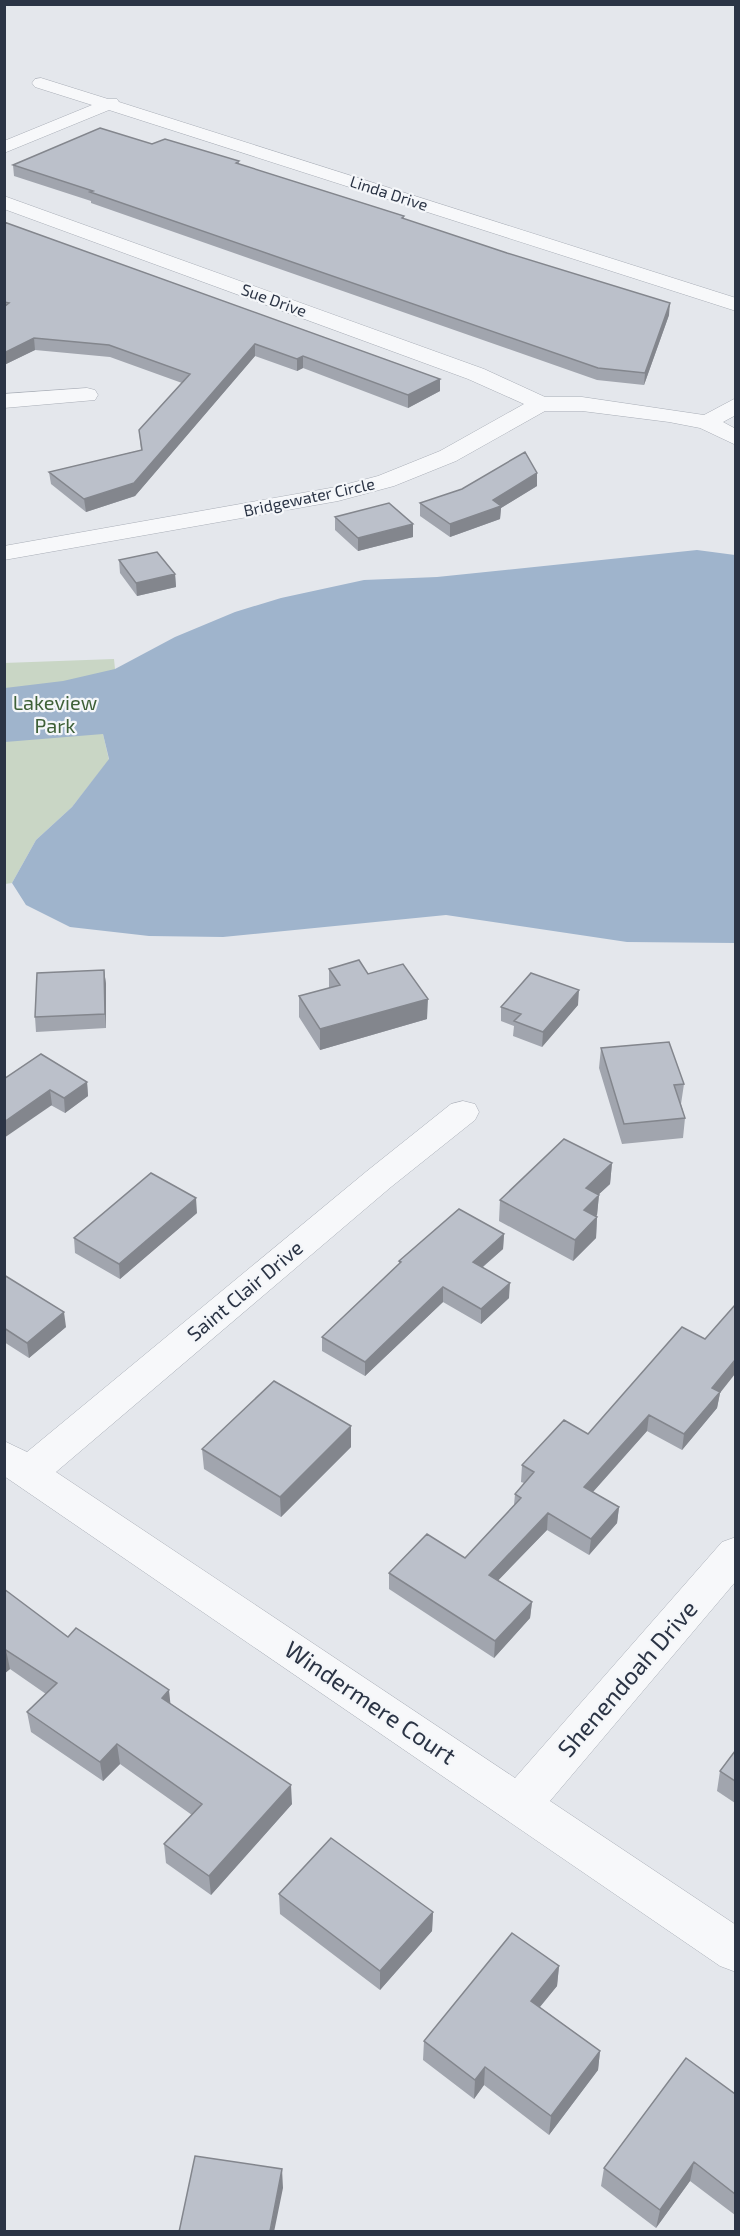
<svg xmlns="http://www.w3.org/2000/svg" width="740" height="2236" font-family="'Exo 2',sans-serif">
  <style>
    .green { fill: #c9d6c5 }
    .water { fill: #9fb4cc }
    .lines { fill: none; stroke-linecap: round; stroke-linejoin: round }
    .minor-casing { stroke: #a9aeb7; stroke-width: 1 }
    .minor { fill: #f7f8fa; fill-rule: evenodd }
    .wall { fill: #a1a5ae }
    .shaded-wall { fill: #83868d }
    .building { fill: #bbc0ca; stroke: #83868d; stroke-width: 1.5 }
    .labels { text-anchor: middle; stroke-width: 4.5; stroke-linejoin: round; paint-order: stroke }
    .far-street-label { font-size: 16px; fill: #2b3445; stroke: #f4f6f9 }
    .park-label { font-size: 20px; fill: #3f6138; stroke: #f4f6f9 }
    .street-label { font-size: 20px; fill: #2b3445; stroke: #f4f6f9 }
    .near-street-label { font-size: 24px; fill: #2b3445; stroke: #f4f6f9 }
  </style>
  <rect width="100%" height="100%" fill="#e4e7ec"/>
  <path class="green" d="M114 659 115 669 103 734 109 760 72 807 36 840 12 883 5 884 4 663Z"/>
  <path class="water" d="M697 550 735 555V943L627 942 446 915 223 937 149 936 70 927 26 905 12 883 36 840 72 807 109 759 103 734 5 742V688L63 681 115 669 175 637 235 612 281 598 364 580 437 577Z"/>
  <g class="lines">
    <defs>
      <path id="minor" d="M41 78 108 99H117L119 102 736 298V311L109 110 4 153V141L92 105 35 87 32 83 35 79Z
        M4 196 484 369 545 397H582L704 415 736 398V415L723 422 736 429V445L700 428 669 422 582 411H545L456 461 394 486 338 501 4 560V546L336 487 378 476 440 451 524 404 468 379 4 209Z
        M87 388 95 390 98 395 95 400 4 408V394Z
        M463 1101 475 1104 479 1112 475 1120 391 1187 56 1472 515 1778 722 1542 736 1537V1581L550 1801 736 1925V1972L720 1966 4 1476V1441L27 1452 367 1171 451 1104Z"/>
    </defs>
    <use href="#minor" class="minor-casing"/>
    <use href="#minor" class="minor"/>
  </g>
  <path class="wall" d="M152 144 239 161V164L404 216V219L669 315 644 385 597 380 91 203V201L14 176 13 165Z
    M4 222 440 379V391L408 408 303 368 297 371 255 356 135 496 86 512 51 484 49 472 141 450 139 430 182 383 110 357 35 350 4 365Z
    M537 486 501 508 500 519 450 537 420 516V503Z
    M335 517 413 524V537L358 551 335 530Z
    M119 560 175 574 176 587 137 596 120 573Z
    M329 969 368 974 427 1019 320 1050 299 1017V996L329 988Z
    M104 970 106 984V1028L36 1032 35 1017Z
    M578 1005 542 1047 513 1036 514 1026 501 1021V1007Z
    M601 1048 684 1084 681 1104 685 1118 683 1138 622 1144 599 1068Z
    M4 1079 87 1082 88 1096 65 1113Z
    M612 1163 610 1184 599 1194 597 1215 596 1216 597 1217 596 1238 573 1261 499 1221 500 1200Z
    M197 1213 120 1279 75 1253 74 1238Z
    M504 1234 503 1249 483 1267 509 1298 481 1324 443 1302 365 1376 322 1351V1337L399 1264V1261Z
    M4 1275 66 1327 29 1358 4 1342Z
    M720 1393 717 1408 682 1450 647 1431 593 1492 619 1507 617 1523 589 1555 547 1530 498 1580 532 1602 530 1618 494 1658 389 1589V1573L465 1558 514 1505 515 1494 524 1483 521 1482 522 1465 588 1434Z
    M351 1426V1447L281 1517 204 1469 202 1449Z
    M4 1589 68 1637 171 1704 292 1804 211 1895 166 1863 164 1844 192 1815 120 1764 103 1781 31 1732 27 1712 46 1694 10 1669 4 1674Z
    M735 1751V1803L717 1791 720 1771Z
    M279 1894 433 1912 432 1931 380 1990 280 1914Z
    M559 1966 557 1986 540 2007 600 2051 598 2070 549 2135 484 2085 474 2099 423 2060 424 2041Z
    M735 2094V2215L690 2181 656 2228 601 2186 604 2168Z"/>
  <path class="shaded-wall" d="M670 303 669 315 644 385 645 373Z
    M34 338 35 350 4 365V353Z
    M255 344V356L135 496 86 512 84 499 134 483Z
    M303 356V368L297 371V359Z
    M440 379V391L408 408V395Z
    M537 473V486L501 508 500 519 450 537V524L493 500Z
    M413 524V537L358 551V538Z
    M175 574 176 587 137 596 136 583Z
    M104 970 106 984V1028L105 1014Z
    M579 990 578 1005 542 1047 543 1032Z
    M428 999 427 1019 320 1050V1029Z
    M87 1082 88 1096 65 1113 64 1098Z
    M50 1090 52 1105 4 1138V1122Z
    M612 1163 610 1184 584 1208 586 1188Z
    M599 1195 597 1215 582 1231 584 1210Z
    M196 1198 197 1213 120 1279 119 1264Z
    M597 1217 596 1238 573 1261 575 1240Z
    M504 1234 503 1249 472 1276 473 1262Z
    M510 1283 509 1298 481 1324V1309Z
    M443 1287V1302L365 1376V1362Z
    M64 1312 66 1327 29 1358 27 1343Z
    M735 1360V1374L720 1393 717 1408 682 1450 684 1434 712 1388Z
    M649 1415 647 1431 583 1503 584 1487Z
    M351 1426V1447L281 1517 280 1497Z
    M619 1507 617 1523 589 1555 591 1539Z
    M548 1513 547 1530 488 1591 489 1575Z
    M532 1602 530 1618 494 1658 495 1641Z
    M6 1650 10 1669 4 1674V1651Z
    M169 1690 171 1709 162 1698Z
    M117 1744 120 1764 103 1781 100 1762Z
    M291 1785 292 1804 211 1895 209 1876Z
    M433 1912 432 1931 380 1990V1971Z
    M559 1966 557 1986 529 2020 531 2001Z
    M600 2051 598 2070 549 2135 551 2116Z
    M485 2067 484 2085 474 2099 475 2080Z
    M694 2162 690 2181 656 2228 660 2210Z
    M282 2169 283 2188 274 2232H270Z"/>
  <path class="building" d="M100 128 152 144 165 139 239 161 236 163 404 216 402 218 507 253 670 303 645 373 598 368 90 192 93 191 13 165Z
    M4 222 440 379 408 395 303 356 297 359 255 344 134 483 84 499 49 472 142 450 139 430 190 374 109 345 34 338 4 353V307L9 303 4 302Z
    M525 452 537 473 493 500 501 506 450 524 420 503 462 489Z
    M389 503 413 524 358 538 335 517Z
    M157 552 175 574 136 583 119 560Z
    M359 960 368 974 403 964 428 999 320 1029 299 996 340 985 329 969Z
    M104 970 105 1014 35 1017 37 973Z
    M531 973 579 990 543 1032 514 1021 521 1014 501 1007Z
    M669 1042 684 1084 674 1085 685 1118 624 1124 601 1048Z
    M41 1054 87 1082 64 1098 50 1090 4 1122V1079Z
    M564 1139 612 1163 586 1188 599 1195 584 1210 597 1217 575 1240 500 1200Z
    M151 1173 196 1198 119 1264 74 1238Z
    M459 1209 504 1234 473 1262 510 1283 481 1309 443 1287 365 1362 322 1337 401 1262 399 1261Z
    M4 1275 64 1312 27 1343 4 1328Z
    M735 1305V1360L712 1388 720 1392 684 1434 649 1415 584 1487 619 1507 591 1539 548 1513 489 1575 532 1602 495 1641 389 1573 427 1534 465 1558 521 1498 515 1494 534 1472 522 1465 564 1420 588 1434 682 1327 705 1339Z
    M274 1381 351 1426 280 1497 202 1449Z
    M4 1589 68 1637 76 1628 169 1690 162 1698 291 1785 209 1876 164 1844 202 1804 117 1744 100 1762 27 1712 57 1683 6 1650 4 1651Z
    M735 1751V1781L720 1771Z
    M331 1838 433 1912 380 1971 279 1894Z
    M512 1933 559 1966 531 2001 600 2051 551 2116 485 2067 475 2080 424 2041Z
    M686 2058 735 2094V2194L694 2162 660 2210 604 2168Z
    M195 2156 282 2169 270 2231 272 2232H179Z"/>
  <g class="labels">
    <g class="far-street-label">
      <text transform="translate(389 193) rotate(18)" y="6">Linda Drive</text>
      <text transform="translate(274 300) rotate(20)" y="6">Sue Drive</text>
      <text transform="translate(309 497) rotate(-12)" y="6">Bridgewater Circle</text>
    </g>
    <g class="park-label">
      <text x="55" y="710">Lakeview<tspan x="55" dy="23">Park</tspan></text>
    </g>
    <g class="street-label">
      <text transform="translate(245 1291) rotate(-40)" y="7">Saint Clair Drive</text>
    </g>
    <g class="near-street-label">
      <text transform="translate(628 1679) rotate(-49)" y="8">Shenendoah Drive</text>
      <text transform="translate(370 1703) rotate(34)" y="8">Windermere Court</text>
    </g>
  </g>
  <rect width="740" height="2236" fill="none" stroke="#2b3445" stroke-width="12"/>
</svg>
